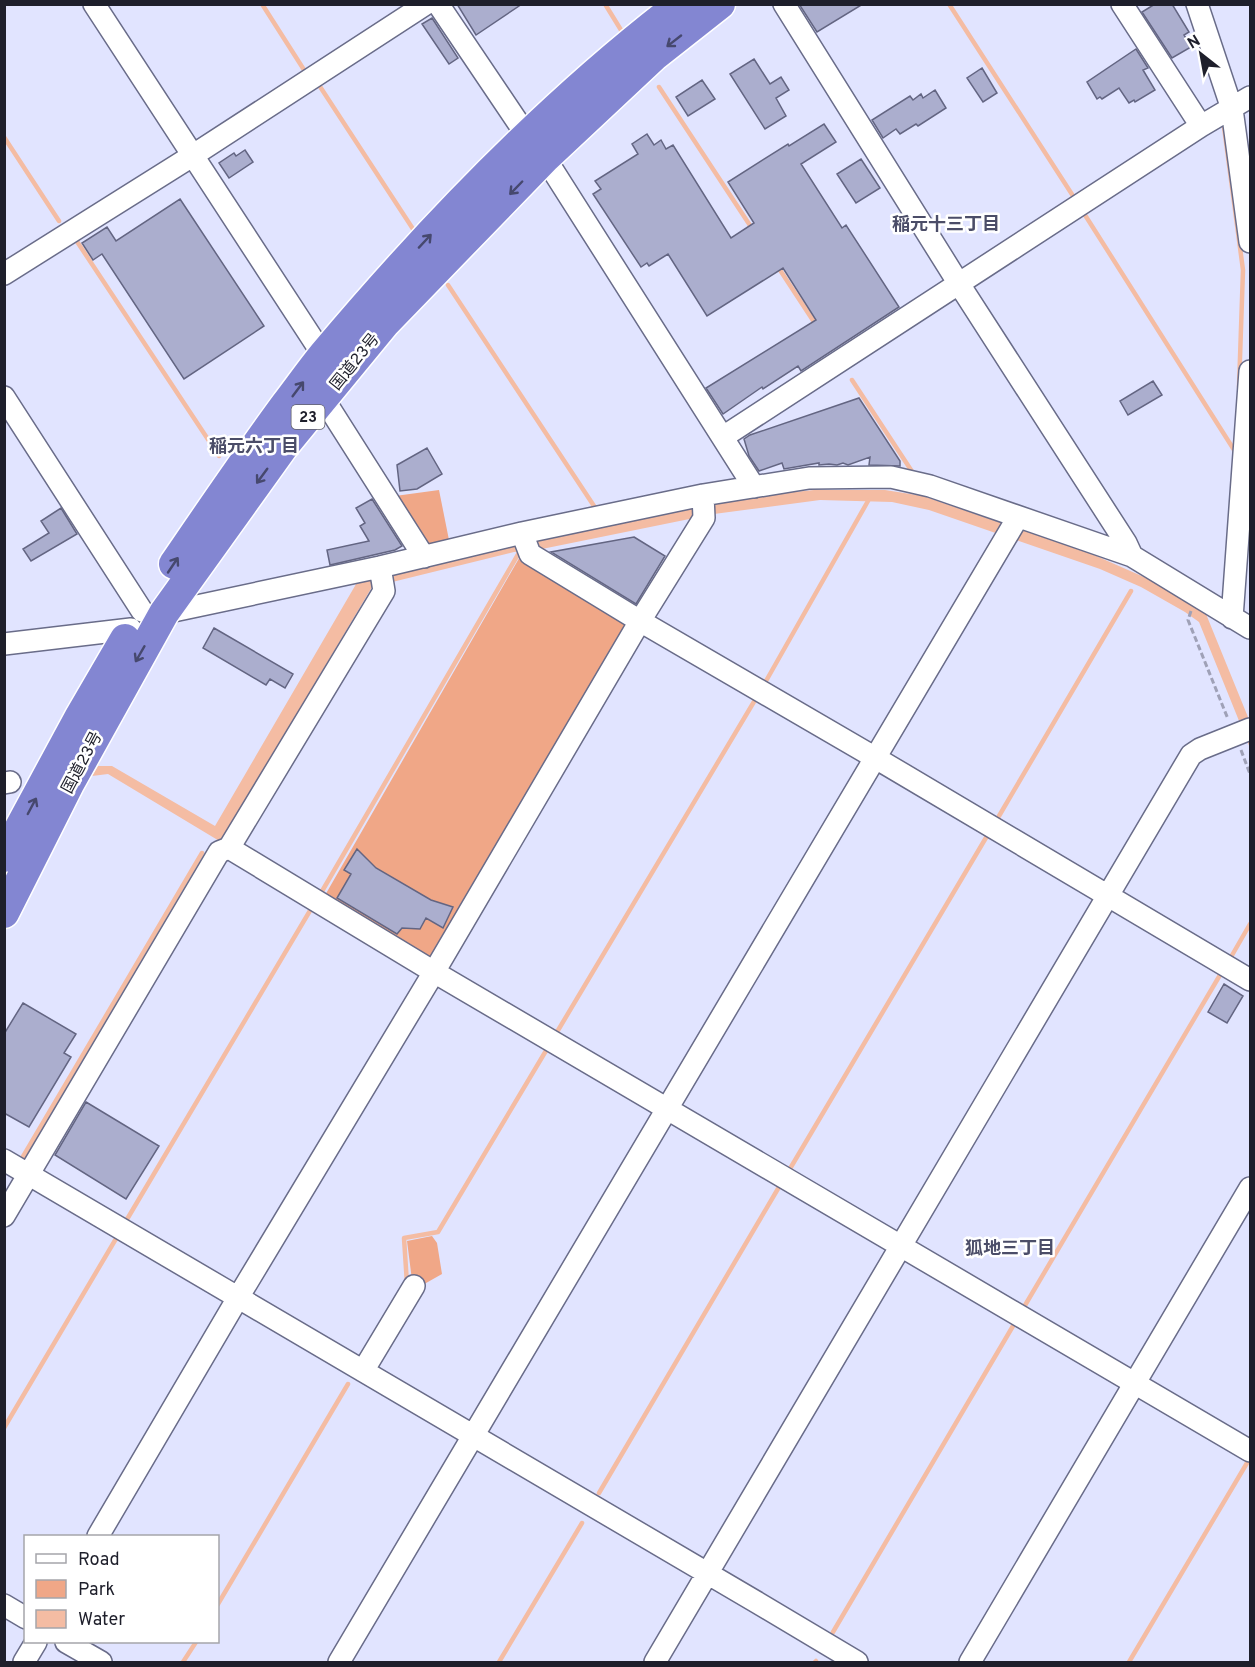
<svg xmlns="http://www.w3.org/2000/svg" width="1255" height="1667" font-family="Overpass,'Noto Sans JP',sans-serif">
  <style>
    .green { fill: #f0a787 }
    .water { fill: #f4bca3 }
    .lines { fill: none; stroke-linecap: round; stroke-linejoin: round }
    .stream { stroke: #f4bca3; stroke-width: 4.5 }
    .building { fill: #abaece; stroke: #636582; stroke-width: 1.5 }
    .minor-casing { stroke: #696c89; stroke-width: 24 }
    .highway-casing { stroke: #fff; stroke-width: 33 }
    .path { stroke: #9fa1b7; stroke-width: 3; stroke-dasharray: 6 3; stroke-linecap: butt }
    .minor { stroke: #fff; stroke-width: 21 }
    .highway { stroke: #8386d2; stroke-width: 30 }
    .oneway { stroke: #46486e }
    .labels { text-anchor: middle; stroke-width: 5; stroke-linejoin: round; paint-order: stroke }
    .shield { fill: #fff; stroke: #62626b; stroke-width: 1.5 }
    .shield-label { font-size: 15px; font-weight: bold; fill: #1e1f2b }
    .street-label { font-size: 16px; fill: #1e1f2b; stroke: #fff }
    .neighbourhood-label { font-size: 18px; font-weight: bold; fill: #4b4d68; stroke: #fff }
  </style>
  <rect width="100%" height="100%" fill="#e1e4ff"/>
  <path class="green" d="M439 490 450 545 428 549 395 496Z
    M521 555 628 622 429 960 324 897Z
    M432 1236 437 1243 442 1274 419 1287 412 1280 407 1241Z"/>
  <path class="water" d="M814 490H885L923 496 1094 555 1153 581 1206 614 1250 722V748L1199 622 1185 612 1141 587 1100 569 929 510 892 502 820 500 714 514 537 550 514 552 372 587 221 842 108 774 92 776 98 766H112L215 826 359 579 713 503 754 496Z"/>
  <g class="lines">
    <path class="stream" d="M262 4 306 73
      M605 4 621 30
      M949 4 1075 199
      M317 82 413 229
      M659 87 753 230
      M1224 127 1243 270 1239 387
      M4 137 59 221
      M1085 215 1236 453
      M76 240 219 456
      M778 267 816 325
      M448 285 594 506
      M852 380 913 473
      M766 681 868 501
      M999 816 1131 591
      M321 893 520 551
      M1231 957 1250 924
      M557 1032 755 700
      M21 1160 202 853
      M791 1167 987 836
      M126 1221 311 909
      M407 1284 404 1238 438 1232 547 1049
      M1024 1307 1220 975
      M4 1428 117 1237
      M599 1493 779 1187
      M218 1604 348 1384
      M833 1632 1013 1326
      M183 1662 196 1642
      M499 1662 582 1523
      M815 1662 816 1661
      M1129 1662 1247 1463"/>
  </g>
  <path class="building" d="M457 4H522L476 35Z
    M799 4H863L817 32Z
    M1155 4H1172L1189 32 1184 35 1191 47 1172 58 1142 12Z
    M432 18 458 58 449 64 422 24Z
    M1136 49 1148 68 1143 70 1155 90 1135 102 1134 100 1129 103 1119 88 1102 99 1100 97 1097 99 1087 82Z
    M754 59 770 84 781 77 789 90 776 98 786 116 765 129 730 74Z
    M982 68 997 93 983 102 967 78Z
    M702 80 715 99 688 116 676 97Z
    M935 90 946 108 918 126 916 124 900 134 896 129 883 138 872 120 910 96 913 100 921 94 923 98Z
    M824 124 836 142 801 164 842 228 846 225 899 307 801 371 798 366 763 389 762 387 723 414 706 388 816 320 783 268 707 316 668 254 649 266 647 263 641 267 593 194 601 189 595 181 638 154 632 144 647 134 654 145 661 140 666 149 673 145 731 238 754 223 728 182 788 144 789 146Z
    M245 150 253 162 229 178 219 163 234 153 236 156Z
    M861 159 880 188 856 203 837 174Z
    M180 199 264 326 184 379 102 254 93 260 82 243 107 227 116 241Z
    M1153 381 1162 395 1128 415 1120 401Z
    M859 398 900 461V466L869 465 870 457 848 465 843 463 837 465 829 464 819 465V463L784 469 782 463 759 471 749 456 744 439 750 435Z
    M427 448 442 474 417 489 400 491 397 465Z
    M372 499 402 546 395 550 330 565 327 550 369 541 360 526 365 523 356 508Z
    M61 508 77 534 31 561 23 549 49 533 41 521Z
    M634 537 665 556 636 604 551 552Z
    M214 628 293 674 285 688 270 679 266 685 203 648Z
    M357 849 376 868 431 900 453 907 443 928 426 918 420 929 402 928 397 934 337 898 351 874 344 870Z
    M1224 984 1243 996 1227 1023 1208 1012Z
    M23 1003 76 1034 64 1053 71 1057 29 1127 4 1113V1034Z
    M86 1102 159 1146 126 1199 55 1155Z"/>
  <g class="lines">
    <defs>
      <path id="minor" d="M94 4 323 355
        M438 4 527 136 545 158 754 487
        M784 4 959 284 1126 543 1132 556
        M1122 4 1201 126
        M1197 4 1232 109 1250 242
        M4 274 192 156 426 4
        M4 397 142 611
        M323 398 424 557
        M723 437 1201 126 1250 97
        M522 533 530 554 640 621 874 757 1250 980
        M164 613 380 567 522 533 703 495 809 478 891 477 930 486 1132 556 1250 628
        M1232 618 1250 371
        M4 644 131 629
        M4 783 10 782
        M229 848 434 972 1250 1451
        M4 1160C290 1326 574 1493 857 1662
        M4 1216 219 852 229 848 384 591 380 567
        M363 1371 414 1286
        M98 1536 239 1296 434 972 640 621 704 518 703 495
        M4 1605 26 1618
        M66 1642 101 1662
        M24 1662 36 1642
        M339 1662 1018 517
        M655 1662 1191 755 1200 749 1250 729
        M970 1662 1250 1188"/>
      <path id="highway" d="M174 564C211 510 247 457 286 404 299 387 311 370 324 354 430 228 549 104 680 4
        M4 857 79 718 125 639
        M4 913 69 784 164 613 283 447 385 323 545 158 654 56 720 4"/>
    </defs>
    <use href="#minor" class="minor-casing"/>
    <use href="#highway" class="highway-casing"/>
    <path class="path" d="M1191 611 1188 620 1228 719
      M1241 750 1250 774"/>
    <use href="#minor" class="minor"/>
    <use href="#highway" class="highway"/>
  </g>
  <defs><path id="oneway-shaft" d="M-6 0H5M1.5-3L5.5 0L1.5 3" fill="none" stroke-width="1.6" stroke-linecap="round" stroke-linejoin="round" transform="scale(1.5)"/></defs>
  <g class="oneway">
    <use href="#oneway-shaft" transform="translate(674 41) rotate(142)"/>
    <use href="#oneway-shaft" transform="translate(516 188) rotate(134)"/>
    <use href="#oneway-shaft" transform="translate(425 241) rotate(-47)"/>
    <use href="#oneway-shaft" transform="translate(298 389) rotate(-53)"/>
    <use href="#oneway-shaft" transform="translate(262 476) rotate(126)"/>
    <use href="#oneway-shaft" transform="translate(173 565) rotate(-56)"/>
    <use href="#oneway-shaft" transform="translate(140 654) rotate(120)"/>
    <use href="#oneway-shaft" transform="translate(32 806) rotate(-62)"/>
  </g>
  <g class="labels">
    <rect class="shield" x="291.5" y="405" width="33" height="24" rx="4.5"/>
    <g class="shield-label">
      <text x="308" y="422">23</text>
    </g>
    <g class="street-label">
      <text transform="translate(354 361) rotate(-51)" y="6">国道23号</text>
      <text transform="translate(81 762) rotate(-62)" y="6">国道23号</text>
    </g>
    <g class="neighbourhood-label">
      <text x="946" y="230">稲元十三丁目</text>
      <text x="254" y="452">稲元六丁目</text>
      <text x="1010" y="1254">狐地三丁目</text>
    </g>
  </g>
  <rect width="1255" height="1667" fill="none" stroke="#1e1f2b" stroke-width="12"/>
  <rect x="24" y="1535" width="195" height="108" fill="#ffffff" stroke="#a5a5aa" stroke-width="1.5"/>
  <rect x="36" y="1554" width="30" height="9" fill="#ffffff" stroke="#a5a5aa" stroke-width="1.5"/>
  <text x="78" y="1565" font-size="18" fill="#1e1f2b">Road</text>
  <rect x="36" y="1580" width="30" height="18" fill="#f0a787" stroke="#a5a5aa" stroke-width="1.5"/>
  <text x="78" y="1595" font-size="18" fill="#1e1f2b">Park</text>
  <rect x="36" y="1610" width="30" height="18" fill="#f4bca3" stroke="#a5a5aa" stroke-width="1.5"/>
  <text x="78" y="1625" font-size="18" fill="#1e1f2b">Water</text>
  <g transform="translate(1201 54) rotate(329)" stroke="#ffffff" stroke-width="4.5" paint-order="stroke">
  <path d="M0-4.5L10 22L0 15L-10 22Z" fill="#1e1f2b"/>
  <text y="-9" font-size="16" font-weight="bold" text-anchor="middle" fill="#1e1f2b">N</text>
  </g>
</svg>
